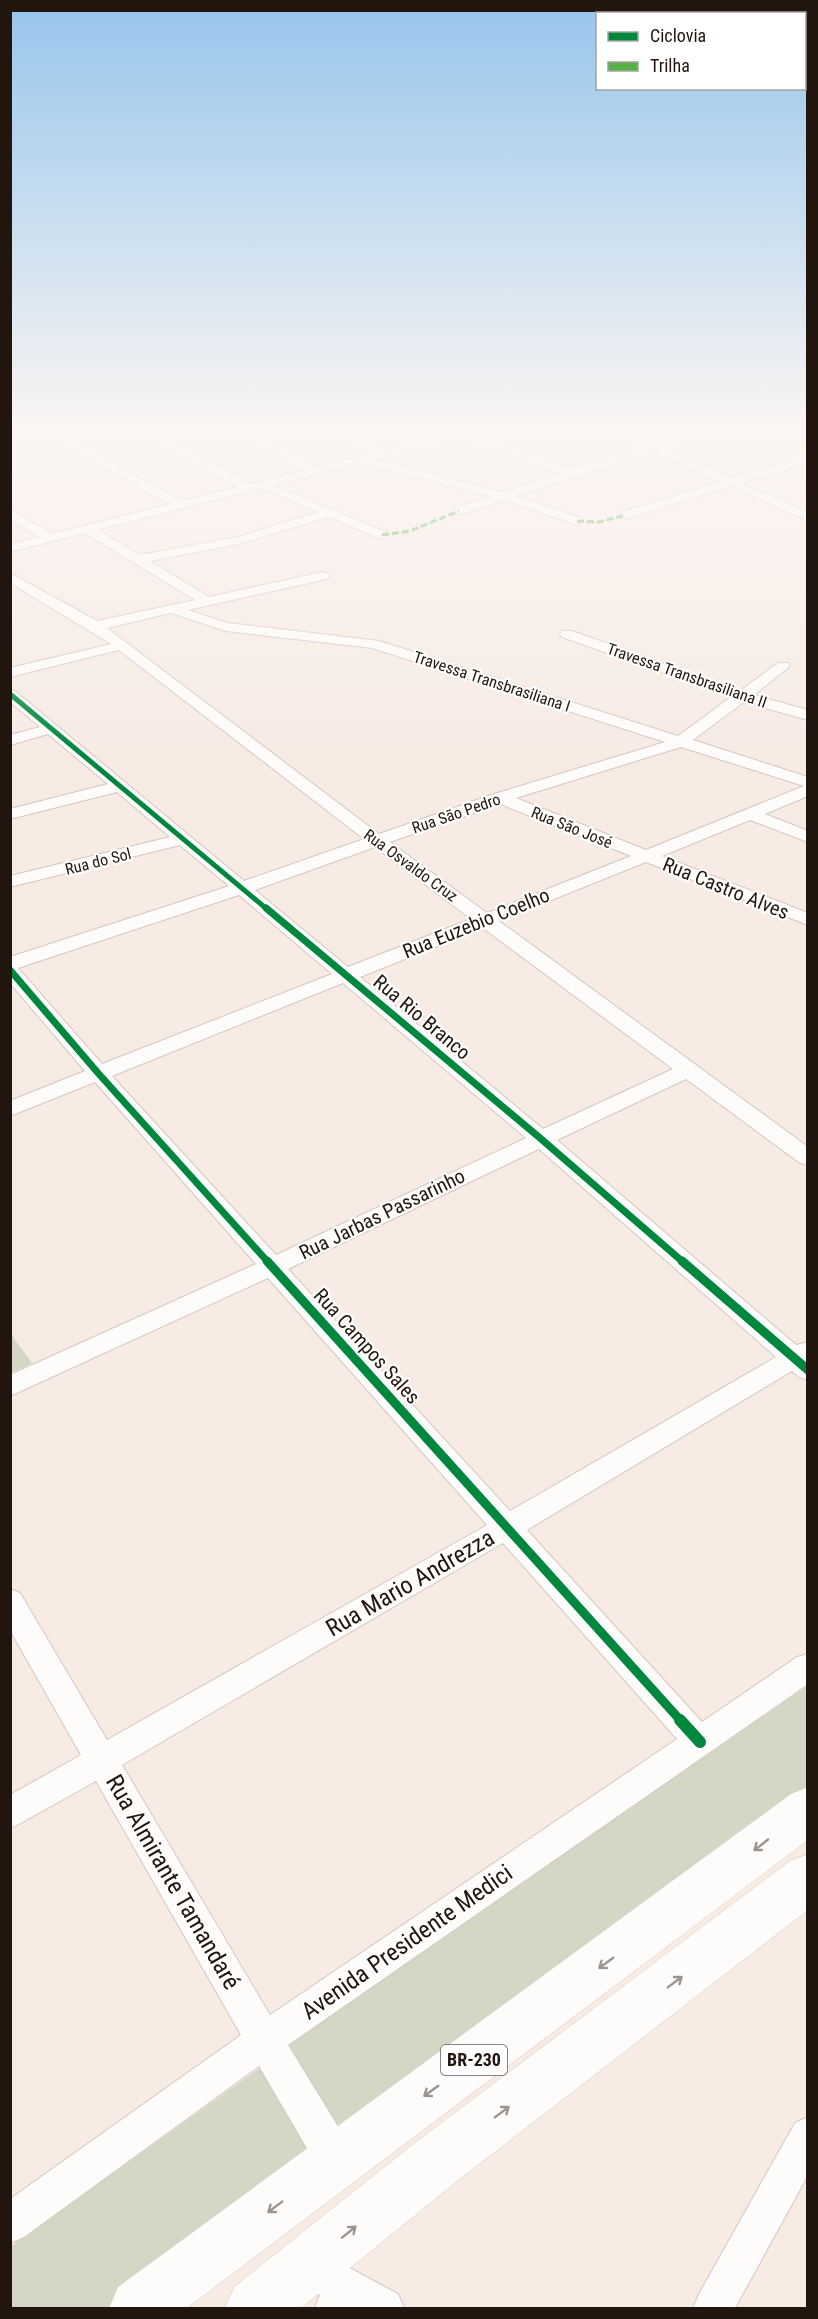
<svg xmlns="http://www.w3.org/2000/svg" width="818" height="2319" font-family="'Roboto Condensed',sans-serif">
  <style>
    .green { fill: #d4d7c3 }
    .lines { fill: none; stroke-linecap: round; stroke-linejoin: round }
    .minor-casing { stroke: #d3c7c0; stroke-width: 2 }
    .primary-casing { stroke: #d3c7c0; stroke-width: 1 }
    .minor { fill: #fefcfb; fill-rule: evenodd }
    .primary { fill: #fefcfb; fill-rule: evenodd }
    .quiet { stroke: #55b144; stroke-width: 3; stroke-dasharray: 7 3; stroke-linecap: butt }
    .cycleway-far3-casing { stroke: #fff; stroke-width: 8 }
    .cycleway-far2-casing { stroke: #fff; stroke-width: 10 }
    .cycleway-far1-casing { stroke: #fff; stroke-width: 13 }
    .cycleway-casing { stroke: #fff; stroke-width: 16 }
    .cycleway-far3 { stroke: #00873e; stroke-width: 5 }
    .cycleway-far2 { stroke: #00873e; stroke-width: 7 }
    .cycleway-far1 { stroke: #00873e; stroke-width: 9 }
    .cycleway { stroke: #00873e; stroke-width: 12 }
    .oneway { stroke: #9b9490 }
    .labels { text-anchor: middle; stroke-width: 4.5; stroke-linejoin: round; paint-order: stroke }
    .far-street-label { font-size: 16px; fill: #22150e; stroke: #fff }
    .shield { fill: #fff; stroke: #645b56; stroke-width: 1.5 }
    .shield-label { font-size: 18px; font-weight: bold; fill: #22150e }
    .street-label { font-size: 20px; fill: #22150e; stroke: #fff }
    .near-street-label { font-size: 24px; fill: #22150e; stroke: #fff }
  </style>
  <rect width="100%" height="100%" fill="#f7ebe4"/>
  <path class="green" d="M10 1333 32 1363 11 1373H10Z
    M807 1686V1786L339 2134 289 2044Z
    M264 2065 316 2159 115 2308H11L10 2247Z"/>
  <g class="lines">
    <defs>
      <path id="minor" d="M32 431H56L182 501 238 487 138 431H152L250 484 306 470 227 431H242L318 467 372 453 327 431H342L384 450 453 431H479L472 435 571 469 644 448 611 431H626L655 444 699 431H717L665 449 731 478 808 455V462L741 483 808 512V521L730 486 629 518H621V512L720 482 654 452 515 496 581 518 583 521 577 525 504 500 463 514H455V508L491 496 361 463 273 485 386 532 388 535 386 538H378L329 517 239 544 150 561 209 597 322 572 327 573 329 576 327 579 188 610 228 623 379 641 678 736 731 697 562 637 560 634 562 631H572L740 691 778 663H788L790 666 754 695 808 710V720L744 702 693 740 808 777V796L765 814 808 831V842L750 820 662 856 808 913V925L646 862 499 921 808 1147V1165L800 1163 686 1079 557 1140 796 1345 808 1342V1380L799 1377 792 1371 527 1530 702 1722 797 1657 808 1654V1684L288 2045 350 2146 355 2160 350 2174 336 2179 322 2174 259 2066 24 2237 10 2243V2199L241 2035 96 1781 10 1829V1795L81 1755 10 1630V1589L20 1593 107 1740 487 1525 268 1278 10 1396V1375L256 1264 95 1082 10 1116V1101L85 1071 10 983V957L229 886 180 845 10 887V876L170 837 117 792 10 819V809L108 784 48 734 10 745V735L40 727 10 702V690L15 691 244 881 364 839 119 650 10 677V668L111 644 10 583V573L97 621 195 600 85 533 10 552V544L39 537 10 520V510L52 534 170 504 46 435 10 442V436ZM460 438 560 473 503 492 374 460ZM261 488 318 512 237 537 140 555 98 530ZM171 613 226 631 372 648 665 742 494 794 379 834 107 628ZM681 747 804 786 646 850 516 798ZM500 804 631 856 487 913 390 842ZM375 847 471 919 348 967 255 890ZM239 895 332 974 102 1064 18 968ZM483 928 673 1069 543 1129 360 977ZM343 983 526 1138 276 1255 112 1076ZM539 1149 776 1357 510 1511 288 1269ZM503 1543 677 1739 270 2015 122 1765Z
        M808 2117V2175L735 2308H693L699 2294 795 2123Z
        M309 2246 398 2294 404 2308H315L320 2295 295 2280 289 2266 295 2252Z"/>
      <path id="primary" d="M808 1787V1840L187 2308H109L118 2287 791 1794Z
        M808 1854V1910L456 2182 301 2308H225L234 2287 416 2142 790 1861Z"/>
    </defs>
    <use href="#minor" class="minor-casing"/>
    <use href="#primary" class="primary-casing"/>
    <use href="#minor" class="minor"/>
    <use href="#primary" class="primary"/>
    <path class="quiet" d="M577 521 599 522 625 515
      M382 535 410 531 459 511"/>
    <defs>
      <path id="cycleway-far3" d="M10 694 268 910"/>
      <path id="cycleway-far2" d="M266 908 540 1138 683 1262
        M10 970 98 1073 268 1262"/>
      <path id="cycleway-far1" d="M267 1261 681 1721
        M682 1261 808 1370"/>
      <path id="cycleway" d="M680 1720 700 1742"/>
    </defs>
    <use href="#cycleway-far3" class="cycleway-far3-casing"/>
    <use href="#cycleway-far2" class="cycleway-far2-casing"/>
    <use href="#cycleway-far1" class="cycleway-far1-casing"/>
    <use href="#cycleway" class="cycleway-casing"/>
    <use href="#cycleway-far3" class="cycleway-far3"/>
    <use href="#cycleway-far2" class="cycleway-far2"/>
    <use href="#cycleway-far1" class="cycleway-far1"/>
    <use href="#cycleway" class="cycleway"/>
  </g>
  <defs><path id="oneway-shaft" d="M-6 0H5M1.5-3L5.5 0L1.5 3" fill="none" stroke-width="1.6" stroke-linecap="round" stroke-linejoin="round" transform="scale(1.5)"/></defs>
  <g class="oneway">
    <use href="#oneway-shaft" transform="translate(761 1845) rotate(142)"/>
    <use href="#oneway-shaft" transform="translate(606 1963) rotate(144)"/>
    <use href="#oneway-shaft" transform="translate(675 1982) rotate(-37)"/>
    <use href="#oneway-shaft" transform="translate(431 2091) rotate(144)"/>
    <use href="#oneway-shaft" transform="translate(502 2112) rotate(-37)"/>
    <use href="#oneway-shaft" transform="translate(275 2207) rotate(143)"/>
    <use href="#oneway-shaft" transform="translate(349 2232) rotate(-39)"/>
  </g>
  <linearGradient id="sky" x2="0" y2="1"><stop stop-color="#96c5ec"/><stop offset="0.57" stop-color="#fbf6f3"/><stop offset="1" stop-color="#fbf6f3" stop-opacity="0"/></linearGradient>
  <rect width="818" height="756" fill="url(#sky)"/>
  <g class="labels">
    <g class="far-street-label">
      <text transform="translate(687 675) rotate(19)" y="6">Travessa Transbrasiliana II</text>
      <text transform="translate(492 681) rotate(18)" y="6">Travessa Transbrasiliana I</text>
      <text transform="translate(456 813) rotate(-19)" y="6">Rua São Pedro</text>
      <text transform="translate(572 827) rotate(22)" y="6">Rua São José</text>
      <text transform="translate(98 861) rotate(-14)" y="6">Rua do Sol</text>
      <text transform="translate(411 865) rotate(36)" y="6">Rua Osvaldo Cruz</text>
    </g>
    <rect class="shield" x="441" y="2045" width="66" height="30" rx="4.5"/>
    <g class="shield-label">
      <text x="474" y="2066">BR-230</text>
    </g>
    <g class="street-label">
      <text transform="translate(726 888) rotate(22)" y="7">Rua Castro Alves</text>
      <text transform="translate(476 923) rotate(-22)" y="7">Rua Euzebio Coelho</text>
      <text transform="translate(422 1017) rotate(40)" y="7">Rua Rio Branco</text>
      <text transform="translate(382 1214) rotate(-26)" y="7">Rua Jarbas Passarinho</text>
      <text transform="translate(367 1346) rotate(48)" y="7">Rua Campos Sales</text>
    </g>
    <g class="near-street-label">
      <text transform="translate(410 1583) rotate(-30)" y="8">Rua Mario Andrezza</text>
      <text transform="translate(173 1882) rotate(60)" y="8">Rua Almirante Tamandaré</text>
      <text transform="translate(407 1942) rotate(-35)" y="8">Avenida Presidente Medici</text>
    </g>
  </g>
  <rect width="818" height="2319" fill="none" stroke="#22150e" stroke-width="24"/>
  <rect x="596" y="12" width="210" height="78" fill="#ffffff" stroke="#a7a19f" stroke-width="1.5"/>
  <rect x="608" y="32" width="30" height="9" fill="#00873e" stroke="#a7a19f" stroke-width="1.5"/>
  <text x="650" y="42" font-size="18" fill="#22150e">Ciclovia</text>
  <rect x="608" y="62" width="30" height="9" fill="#55b144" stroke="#a7a19f" stroke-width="1.5"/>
  <text x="650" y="72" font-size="18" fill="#22150e">Trilha</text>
</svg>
